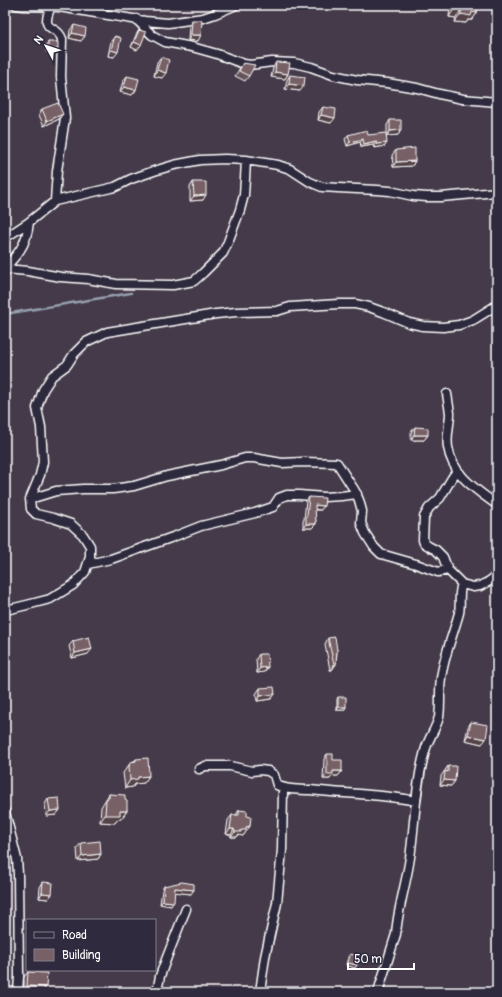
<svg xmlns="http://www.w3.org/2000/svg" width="502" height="997" font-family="Pangolin,sans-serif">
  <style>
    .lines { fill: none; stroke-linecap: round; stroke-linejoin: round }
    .stream { stroke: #96a0af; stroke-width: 2.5 }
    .minor-casing { stroke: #fff; stroke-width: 11 }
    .minor { stroke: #2f2a3d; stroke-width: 8 }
    .wall { fill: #665358; stroke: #fff }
    .shaded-wall { fill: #534347; stroke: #fff }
    .building { fill: #776066; stroke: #fff }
  </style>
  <rect width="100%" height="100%" fill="#453a49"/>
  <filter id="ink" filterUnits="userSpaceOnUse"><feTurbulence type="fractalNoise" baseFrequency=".025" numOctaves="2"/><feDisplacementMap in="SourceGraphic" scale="8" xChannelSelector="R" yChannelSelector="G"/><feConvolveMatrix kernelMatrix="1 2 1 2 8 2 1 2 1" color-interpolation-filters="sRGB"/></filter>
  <g filter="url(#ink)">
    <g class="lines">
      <path class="stream" d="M5 314 131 293"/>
      <defs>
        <path id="minor" d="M16 5 23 6 59 7 145 21 168 23 203 18 215 14 236 5
          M51 6C39 35 57 23 62 39L61 77 65 118 57 171 55 201
          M136 19 152 35 165 42 192 47 217 54 244 64 250 65 272 62 294 63 311 67 333 75 357 80 387 83 417 88 439 94 463 99 497 102
          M5 238 29 222 55 201 115 187 131 179 154 171 174 165 200 160 225 159 246 160 278 165 290 169 310 182 322 187 338 188 377 190 390 191 413 196 427 197H441L497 192
          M5 268C10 262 16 256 20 250 26 241 28 232 29 222
          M5 269 28 271 61 277 88 279 116 284 173 285 194 281 203 273 223 253 228 242 240 210 244 195 245 179 246 160
          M447 394C448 400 449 407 450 413 450 424 446 436 448 447 452 475 477 490 497 505
          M457 471 452 478 440 498 429 508 424 517 423 540 424 543 430 547 436 550 443 557 448 570 462 584 473 587 480 586 488 582 495 577 497 576
          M30 499 56 491 83 489H113L134 486 167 476 221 465 245 458H254L265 460 282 463 303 462 337 463 355 491 359 500 362 511 361 523 365 533 374 547 381 554 416 564 438 572 448 570
          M88 564 111 559 173 537 201 526 255 513 273 507 279 498 287 495H299L324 497 341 496 357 494
          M5 611 6 610 27 605 50 599 73 585 85 572 90 557V546L83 535 71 524 53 518 36 514 31 509 30 499 40 475 43 462 41 427 37 408 43 390 52 376 67 365 74 354 86 342 107 332 216 314 236 312 277 311 290 307 339 304H355L369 307 383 312 409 323 423 326 443 327 459 325 473 320 497 305
          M199 769 205 766H230L252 771 260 770 268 771 274 775 277 785C287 791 299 789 310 790 345 794 381 794 416 801
          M5 812 17 859 18 874 19 976 18 992
          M157 992 160 976 167 957 186 909
          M260 992 265 957 277 903 282 850 283 789
          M378 992 396 934C398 906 408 879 411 850 415 817 416 784 425 751 428 739 436 729 439 717 441 704 439 691 441 678 444 656 453 635 459 613 461 603 458 593 462 584"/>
      </defs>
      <use href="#minor" class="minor-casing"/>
      <use href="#minor" class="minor"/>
    </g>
    <path class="wall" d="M450 5H478L477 13 472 20H468L466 23 455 22 456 18 449 17Z
      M192 20 198 41 188 40 189 26Z
      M74 25 85 36 81 41 69 38 70 30Z
      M139 30 137 50 131 47 136 35Z
      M115 36 114 57 108 56 111 41Z
      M48 42 58 49 56 52H46V45Z
      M161 57 162 78 154 76 157 62Z
      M276 62 288 74 285 79 271 77 273 68Z
      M243 63 249 76 245 81 235 76Z
      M290 75 300 91 285 89 287 80Z
      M127 76 136 90 132 95 120 92 123 81Z
      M323 107 331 123 318 120 319 112Z
      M42 109 59 119 44 126 39 115Z
      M390 120 401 130 398 135 387 136V125Z
      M348 135H368L385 146 374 148 373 145 361 147 360 142 347 146 345 139Z
      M396 150 415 161 412 166 393 167 392 155Z
      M193 182 203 200 190 201V187Z
      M415 427 428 435 424 440H411V432Z
      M309 497 321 510H315L316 524 312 528H303V521L304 519 306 501Z
      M328 638 337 650V651L336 664 332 670H330L325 644Z
      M73 641 88 654 72 658 69 646Z
      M259 654 268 667 264 672 257 673 256 659Z
      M260 688 275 694 271 699 257 701 256 694Z
      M338 697 346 707 344 710H337V699Z
      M471 722 482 744 465 740 468 727Z
      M327 754 333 760 342 771 338 776H332L330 779H323L324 759Z
      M136 759 149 776 144 783 135 784 133 787 125 788 123 773 131 762 134 761Z
      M448 766 455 781 451 786 440 785 441 776Z
      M109 794 125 800 127 811 121 819H118L115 823 100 822 101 807Z
      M48 799 56 815 46 816 45 804Z
      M239 810 247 816 250 826 243 836 238 835 237 837H231V835L226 834 228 820 232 815H236Z
      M81 843 101 854 98 859 78 861 77 848Z
      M43 882 52 894 48 899 39 898 40 887Z
      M164 886 191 894 174 892 171 906 160 904 162 890Z
      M350 954 355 968 346 965 348 957Z
      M28 972 47 973 24 991V977Z"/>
    <path class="shaded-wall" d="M454 9 461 10 456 18 449 17Z
      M472 12 477 13 472 20H468L466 23 455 22 461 14Z
      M72 33 85 36 81 41 69 38Z
      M191 35H201L198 41 188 40Z
      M134 42 141 45 137 50 131 47Z
      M58 49 56 52H46L48 50Z
      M111 50 118 52 114 57 108 56Z
      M157 70 166 73 162 78 154 76Z
      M275 72 288 74 285 79 271 77Z
      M289 84 304 86 300 91 285 89Z
      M124 87 136 90 132 95 120 92Z
      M63 114 59 119 44 126 47 121Z
      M321 115 335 118 331 123 318 120Z
      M401 130 398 135 387 136 390 131Z
      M363 139 360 142 347 146 350 142Z
      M376 141 373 145 361 147 364 144Z
      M387 143 385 146 374 148 376 144Z
      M415 161 412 166 393 167 396 162Z
      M206 195 203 200 190 201 194 196Z
      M414 435H428L424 440H411Z
      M315 505 324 506 321 510 312 509Z
      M306 524H316L312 528H303Z
      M92 649 88 654 72 658 75 653Z
      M336 664 332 670H330L334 665Z
      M268 667 264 672 257 673 260 668Z
      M275 694 271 699 257 701 260 696Z
      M338 707H346L344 710H337Z
      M468 735 486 739 482 744 465 740Z
      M333 771H342L338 776H332L330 779H323L327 774Z
      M149 776 144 783 135 784 133 787 125 788 130 780 138 777Z
      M444 780 455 781 451 786 440 785Z
      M60 810 56 815 46 816 50 811Z
      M120 811H127L121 819H118L115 823 100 822 105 815Z
      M250 826 243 836 238 835 237 837H231L235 832 241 830 246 827Z
      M230 829H234L231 835 226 834Z
      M101 854 98 859 78 861 82 856Z
      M175 888 194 890 191 894 172 892Z
      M42 893 52 894 48 899 39 898Z
      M163 901 174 902 171 906 160 904Z
      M348 963 357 965 355 968 346 965Z
      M27 986 46 987 42 992 24 991Z"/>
    <path class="building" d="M455 5H478L477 13 472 12 471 16 461 14V10L454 9Z
      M192 20H202L201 35H191Z
      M74 25 86 28 85 36 72 33Z
      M139 30 146 32 141 45 134 42Z
      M115 36 121 38 118 52 111 50Z
      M48 42H58V49L48 50Z
      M161 57 169 60 166 73 157 70Z
      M276 62 290 63 288 74 275 72Z
      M243 63 255 65 249 76 239 71Z
      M290 75 305 77 304 86 289 84Z
      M127 76 139 79 136 90 124 87Z
      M58 103 63 114 47 121 42 109Z
      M323 107 336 109 335 118 321 115Z
      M390 120H401V130L390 131Z
      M367 130 368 135 386 133 387 143 376 144V141L364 144 363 139 350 142 348 135Z
      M415 148V161L396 162V150Z
      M193 182H206V195L194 196Z
      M415 427 428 428V435H414Z
      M309 497 325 498 324 506 315 505 316 524H306V516H307Z
      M89 637 92 649 75 653 73 641Z
      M335 637 337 650 336 664 334 665 328 638Z
      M259 654H267L268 667 260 668Z
      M274 687 275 694 260 696V688Z
      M338 697H346V707H338Z
      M471 722 488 725 486 739 468 735Z
      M327 754H333V760H342V771H333V774H327Z
      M148 758 149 776 138 777V779L130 780 129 766 131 762 136 761V759Z
      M448 766H456L455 781 444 780 445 771 448 772Z
      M109 794 125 795V800L127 801V811H120V815H105L106 799 109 798Z
      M59 798 60 810 50 811 48 799Z
      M239 810 247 811V816L251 817 250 826 246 827V830H241V832H235L234 829H230L232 815H239Z
      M100 841 101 854 82 856 81 843Z
      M43 882 53 883 52 894 42 893Z
      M182 882 194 884V890L175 888 174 902 163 901 164 886Z
      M350 954 359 956 357 965 348 963Z
      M28 972 47 973 46 987 27 986Z"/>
  </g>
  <rect width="502" height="997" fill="none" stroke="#2f2a3d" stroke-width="20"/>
  <rect x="10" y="10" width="482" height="977" fill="none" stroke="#fff" stroke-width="1.5" filter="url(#ink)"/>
  <rect x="26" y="919" width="130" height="52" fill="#2f2a3d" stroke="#827f8b"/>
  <rect x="34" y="932" width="20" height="6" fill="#2f2a3d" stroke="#827f8b"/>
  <text x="62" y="939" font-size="12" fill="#ffffff">Road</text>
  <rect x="34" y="949" width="20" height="12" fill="#776066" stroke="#827f8b"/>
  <text x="62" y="959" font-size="12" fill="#ffffff">Building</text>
  <g transform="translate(46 46) rotate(310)" stroke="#2f2a3d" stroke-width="3" paint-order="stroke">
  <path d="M0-3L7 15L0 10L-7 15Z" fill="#ffffff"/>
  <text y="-6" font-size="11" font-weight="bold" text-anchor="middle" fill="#ffffff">N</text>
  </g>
  <path d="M348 963v6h66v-6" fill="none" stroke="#ffffff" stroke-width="2"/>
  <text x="354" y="963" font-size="12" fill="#ffffff" stroke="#2f2a3d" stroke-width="3" paint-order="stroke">50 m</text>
</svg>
